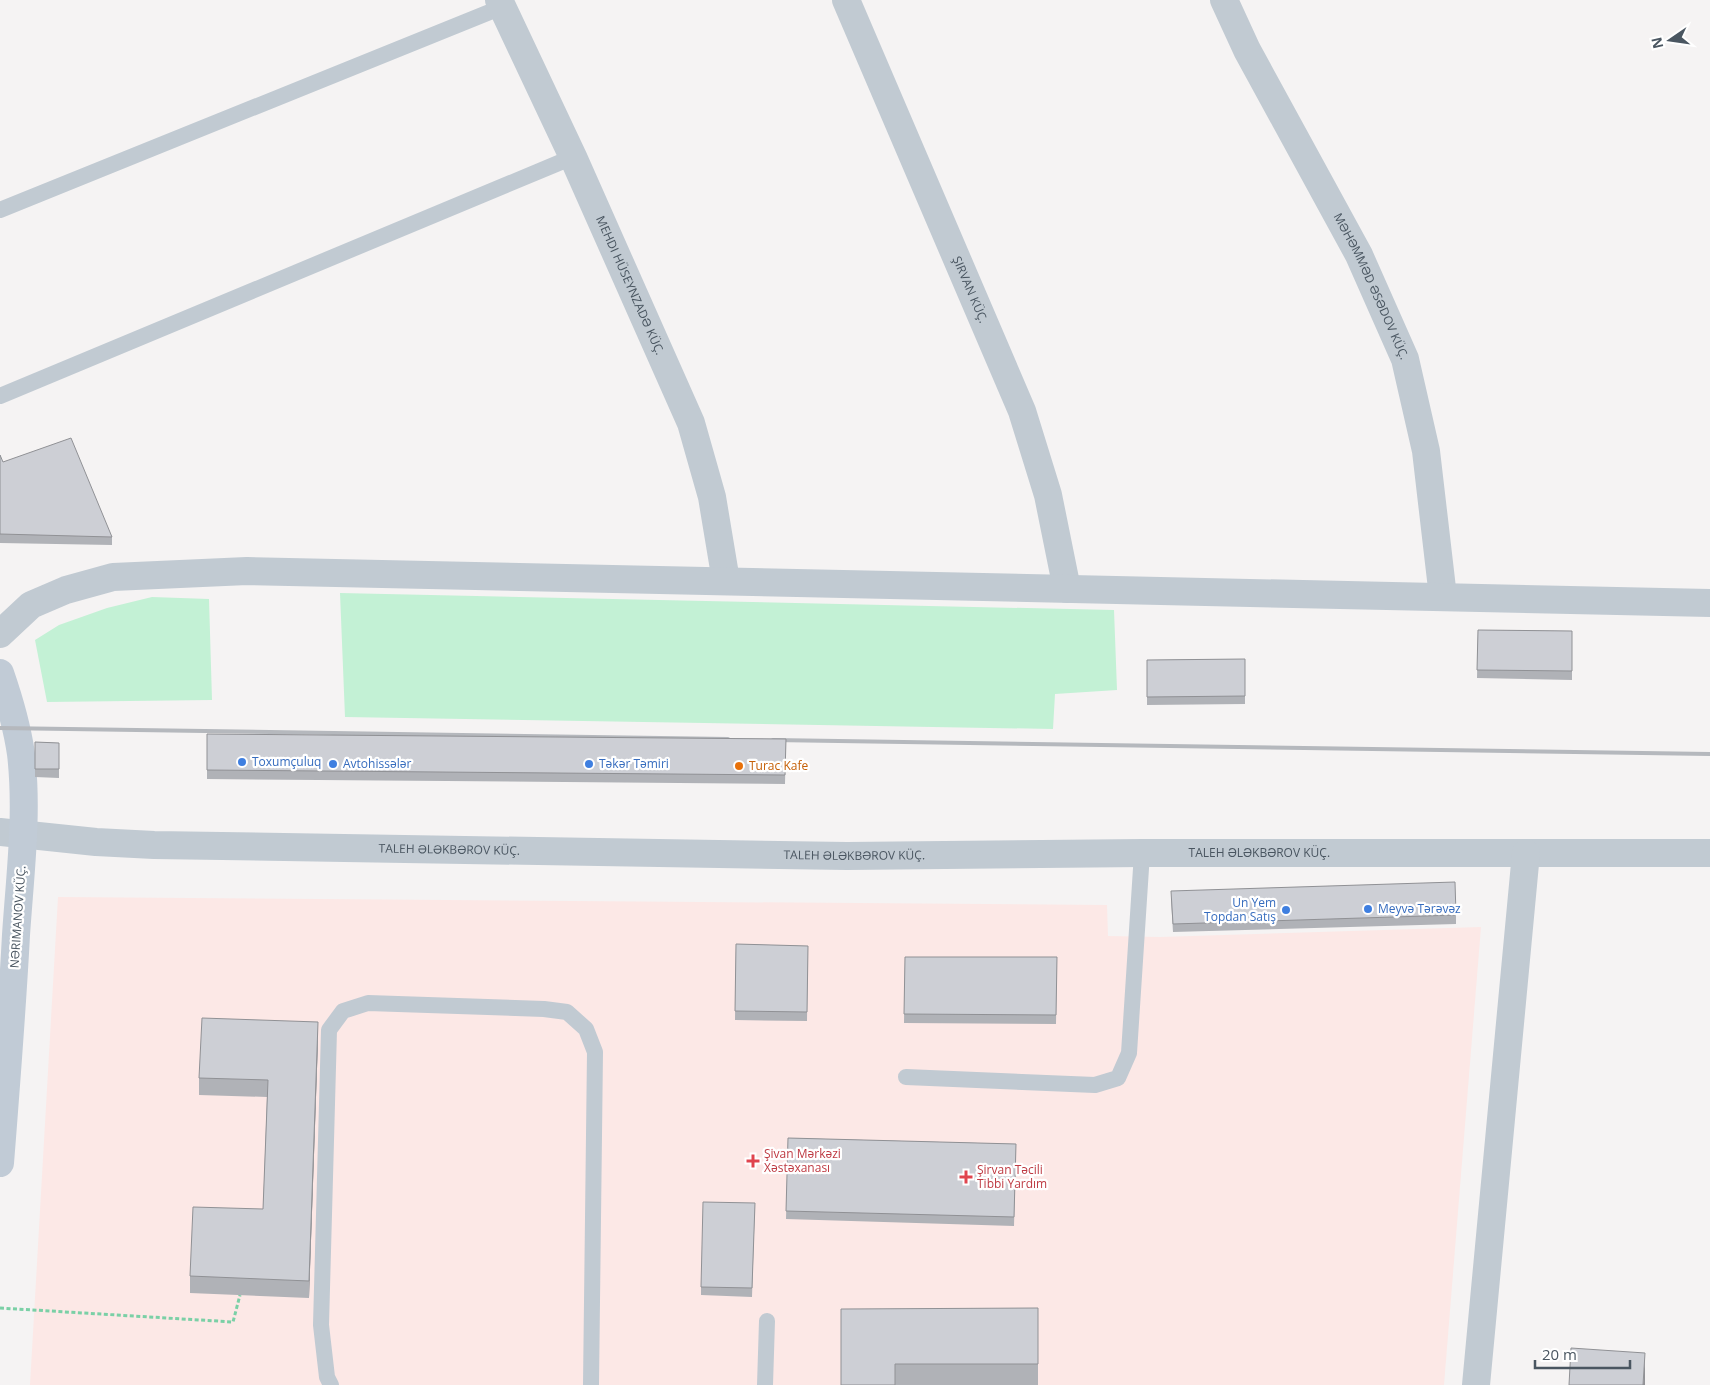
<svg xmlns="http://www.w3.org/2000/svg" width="1710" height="1385" font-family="'Open Sans',sans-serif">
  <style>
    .medical { fill: #fce8e6 }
    .green { fill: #c3f1d5 }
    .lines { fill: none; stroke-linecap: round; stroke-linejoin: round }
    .path { stroke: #7ad0a6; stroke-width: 3; stroke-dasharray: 4 2.5; stroke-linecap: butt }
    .lane { stroke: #c1cad2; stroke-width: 16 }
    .street { stroke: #c1cad2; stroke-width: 28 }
    .secondary { stroke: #c1cbd6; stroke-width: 28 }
    .rail { stroke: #b5b8bd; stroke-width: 4 }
    .wall { fill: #b0b2b7 }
    .shaded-wall { fill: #909195 }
    .building { fill: #cdcfd5; stroke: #909195 }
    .shop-dot { fill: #3f7fe0; stroke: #fff; stroke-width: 2 }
    .food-dot { fill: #e8710a; stroke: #fff; stroke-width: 2 }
    .health-dot { fill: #e0444e; stroke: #fff; stroke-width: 2 }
    .labels { text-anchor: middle; stroke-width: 4.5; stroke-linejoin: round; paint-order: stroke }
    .street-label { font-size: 12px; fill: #4a5661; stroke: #fff }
    .shop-label { font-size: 12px; fill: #366cbe; stroke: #fff; text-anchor: start }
    .food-label { font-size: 12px; fill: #c56008; stroke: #fff; text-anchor: start }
    .health-label { font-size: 12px; fill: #be3a42; stroke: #fff; text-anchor: start }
  </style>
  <rect width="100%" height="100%" fill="#f5f3f3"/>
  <path class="medical" d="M58 897 1107 905 1108 936 1160 937 1481 927 1444 1385H30Z"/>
  <path class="green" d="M340 593 1114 610 1117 690 1055 694 1053 729 345 717Z
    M152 597 209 599 212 700 47 702 35 640 59 625 107 608Z"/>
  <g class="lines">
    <path class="path" d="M0 1308 233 1322 240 1295"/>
    <path class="lane" d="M0 210 502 7
      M0 396 573 157
      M906 1077 1095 1085 1118 1078 1129 1053 1142 853
      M331 1385 327 1377 321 1325 329 1030 343 1011 368 1003 544 1009 567 1012 586 1029 595 1052 591 1385
      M765 1385 767 1321"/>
    <g class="street">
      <path id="s1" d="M499 0 573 157 691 423 712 497 726 581"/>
      <path id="s2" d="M846 0 1022 411 1048 495 1067 589"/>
      <path id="s3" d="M1224 0 1247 50 1359 255 1405 359 1426 451 1443 597"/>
      <path d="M0 634 31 605 66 590 113 577 247 571 1710 603"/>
      <path id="s4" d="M0 832 96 842 154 845 847 856 1142 853H1710"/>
      <path d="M1476 1385 1526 853"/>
    </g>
    <path class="secondary" d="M0 673C9 699 17 726 21 754 28 814 20 875 16 935 12 1011 6 1087 0 1163"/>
    <path class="rail" d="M0 728 728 739
      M773 740 1710 754"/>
  </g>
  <path class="wall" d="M0 455 3 462 112 537V545L0 543Z
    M1478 630 1572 631V680L1477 678Z
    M1245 659V704L1147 705V660Z
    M207 734 786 739 785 784 207 779Z
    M35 742 59 743V778L35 777Z
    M1171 899 1456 915V924L1173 932Z
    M736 944 808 946 807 1021 735 1020Z
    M905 957H1057L1056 1024 904 1023Z
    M318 1040 309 1298 190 1293V1276L263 1209 267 1097 199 1095V1078Z
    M788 1138 1016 1144 1014 1226 786 1219Z
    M755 1204 752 1297 701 1295V1287Z
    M1038 1308V1385H841Z"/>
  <path class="shaded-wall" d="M318 1022V1040L309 1298V1281Z
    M1645 1353V1385H1643Z"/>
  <path class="building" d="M71 438 112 537 0 534V455L3 462Z
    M1478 630 1572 631V671L1477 670Z
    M1245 659V696L1147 697V660Z
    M207 734 786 739 785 775 207 770Z
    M35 742 59 743V769H35Z
    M1455 882 1456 915 1173 924 1171 891Z
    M736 944 808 946 807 1012 735 1011Z
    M905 957H1057L1056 1015 904 1014Z
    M202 1018 318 1022 309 1281 190 1276 193 1207 263 1209 268 1080 199 1078Z
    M788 1138 1016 1144 1014 1217 786 1211Z
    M703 1202 755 1203 752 1288 701 1287Z
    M1038 1308V1364H895V1385H841V1309Z
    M1571 1348 1645 1353 1643 1385H1569Z"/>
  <g class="shop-dot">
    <circle cx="242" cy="762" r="5"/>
    <circle cx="333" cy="764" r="5"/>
    <circle cx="589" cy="764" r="5"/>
    <circle cx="1368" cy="909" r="5"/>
    <circle cx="1286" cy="910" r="5"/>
  </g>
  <circle class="food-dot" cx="739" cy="766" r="5"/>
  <g class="health-dot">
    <path d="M750.5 1153.5h5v5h5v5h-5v5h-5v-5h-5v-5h5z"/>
    <path d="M963.5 1169.5h5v5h5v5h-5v5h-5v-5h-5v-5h5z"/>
  </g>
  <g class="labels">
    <g class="street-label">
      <text dy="4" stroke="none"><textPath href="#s1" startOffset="314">MEHDI HÜSEYNZADƏ KÜÇ.</textPath></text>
      <text dy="4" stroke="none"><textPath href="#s3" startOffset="322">MƏHƏMMƏD ƏSƏDOV KÜÇ.</textPath></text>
      <text dy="4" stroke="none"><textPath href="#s2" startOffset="315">ŞIRVAN KÜÇ.</textPath></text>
      <text dy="4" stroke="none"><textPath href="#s4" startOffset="450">TALEH ƏLƏKBƏROV KÜÇ.</textPath></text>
      <text dy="4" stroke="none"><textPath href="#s4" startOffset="1260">TALEH ƏLƏKBƏROV KÜÇ.</textPath></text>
      <text dy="4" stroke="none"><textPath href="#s4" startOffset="855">TALEH ƏLƏKBƏROV KÜÇ.</textPath></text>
      <text transform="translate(18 917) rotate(-86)" y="4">NƏRIMANOV KÜÇ.</text>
    </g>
    <g class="shop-label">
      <text x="252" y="766">Toxumçuluq</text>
      <text x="343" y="768">Avtohissələr</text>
      <text x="599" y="768">Təkər Təmiri</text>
      <text x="1276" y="907" text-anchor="end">Un Yem<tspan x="1276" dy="14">Topdan Satış</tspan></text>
      <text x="1378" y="913">Meyvə Tərəvəz</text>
    </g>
    <g class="food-label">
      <text x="749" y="770">Turac Kafe</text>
    </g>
    <g class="health-label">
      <text x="764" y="1158">Şivan Mərkəzi<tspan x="764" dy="14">Xəstəxanası</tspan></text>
      <text x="977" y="1174">Şirvan Təcili<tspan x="977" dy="14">Tibbi Yardım</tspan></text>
    </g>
  </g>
  <g transform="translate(1670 40) rotate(257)" stroke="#ffffff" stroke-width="4" paint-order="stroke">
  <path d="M0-4L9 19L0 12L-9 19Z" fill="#4a5661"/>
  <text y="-8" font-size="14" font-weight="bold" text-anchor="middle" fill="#4a5661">N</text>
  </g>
  <path d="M1535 1360v8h95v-8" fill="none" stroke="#4a5661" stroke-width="2.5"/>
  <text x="1542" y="1360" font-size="15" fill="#4a5661" stroke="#ffffff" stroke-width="4" paint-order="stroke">20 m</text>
</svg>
